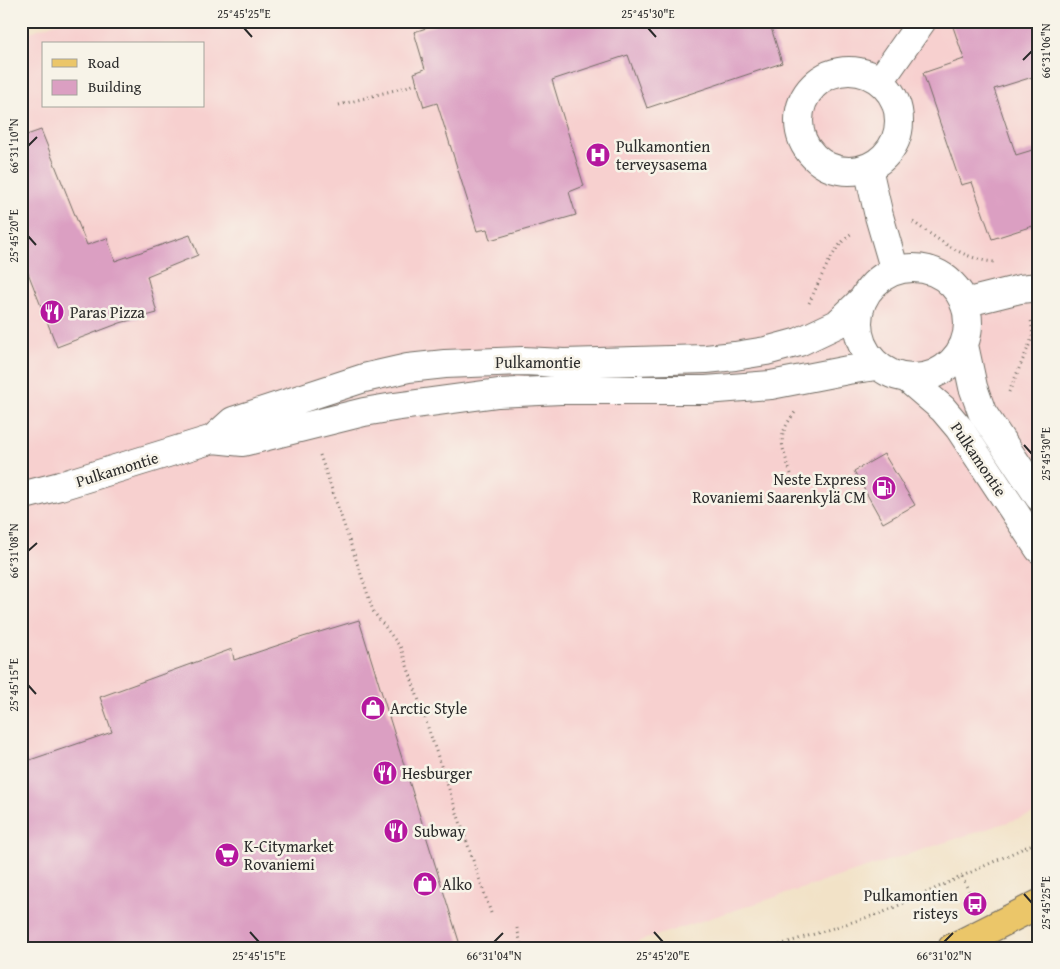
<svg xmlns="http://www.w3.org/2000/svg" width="1060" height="969" font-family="'Gentium Book Plus',serif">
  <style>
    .built { fill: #f7d0cf; fill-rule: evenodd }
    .building { fill: #db9fc2 }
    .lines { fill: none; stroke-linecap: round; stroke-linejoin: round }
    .minor-casing { stroke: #716b62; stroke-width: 30 }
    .major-casing { stroke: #716b62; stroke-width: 30 }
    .path { stroke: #716b62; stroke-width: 3; stroke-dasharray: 1 4; stroke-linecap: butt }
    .minor { stroke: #fff; stroke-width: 28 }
    .major { stroke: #ebc669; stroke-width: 28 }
    .ticks { fill: none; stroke: #2b2b2b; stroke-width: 2 }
    .labels { text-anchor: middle; stroke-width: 5; stroke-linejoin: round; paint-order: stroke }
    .poi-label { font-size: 16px; fill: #2b2b2b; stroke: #f7f3e8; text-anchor: start }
    .street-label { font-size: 16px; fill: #2b2b2b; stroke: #f7f3e8 }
    .neatline { fill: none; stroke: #2b2b2b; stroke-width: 2 }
    .ticks-label { font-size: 12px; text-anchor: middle; fill: #2b2b2b }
  </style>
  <rect width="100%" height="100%" fill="#f7f3e8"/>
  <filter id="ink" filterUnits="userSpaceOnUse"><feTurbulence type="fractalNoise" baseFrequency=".02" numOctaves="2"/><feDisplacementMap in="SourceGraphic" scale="10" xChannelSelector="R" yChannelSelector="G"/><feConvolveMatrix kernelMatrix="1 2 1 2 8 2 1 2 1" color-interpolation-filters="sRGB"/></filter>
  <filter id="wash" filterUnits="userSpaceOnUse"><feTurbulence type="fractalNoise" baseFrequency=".0096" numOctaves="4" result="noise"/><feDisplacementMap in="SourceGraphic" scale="20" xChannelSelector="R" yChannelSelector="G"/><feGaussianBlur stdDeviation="1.12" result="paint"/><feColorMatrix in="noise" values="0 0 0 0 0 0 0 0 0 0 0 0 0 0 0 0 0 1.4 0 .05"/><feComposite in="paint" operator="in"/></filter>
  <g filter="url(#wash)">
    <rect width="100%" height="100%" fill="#f2e2c7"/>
    <path class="built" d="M62 21H1039V812L618 948H21V35ZM44 44H204V106H44Z"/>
    <g id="blocks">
      <path class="building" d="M448 21H769L782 63 647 108 628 55 552 80 584 186 569 192 576 215 490 240 487 229 477 231 437 103 424 107 414 73 425 69 414 32Z
        M951 21H1039V75L994 89 1016 155 1039 148V224L992 239 972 182 961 185 923 73 964 59Z
        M41 130 87 245 107 238 115 261 190 235 198 255 147 276 157 313 120 323 57 347 21 255V137Z
        M884 454 915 505 883 523 854 471Z
        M359 620 461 948H21V763L112 732 100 697 232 649 234 660 303 637Z"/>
    </g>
  </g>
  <g filter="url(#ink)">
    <use href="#blocks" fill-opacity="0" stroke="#716b62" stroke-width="1"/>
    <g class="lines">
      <defs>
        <path id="minor" d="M799 121a50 50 0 1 1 100 0a50 50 0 1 1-100 0Z
          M880 81 922 21
          M868 168 879 216 895 271
          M858 323a55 55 0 1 1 110 0a55 55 0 1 1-110 0Z
          M964 303 1020 289 1039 287
          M964 345 973 387 982 412 1039 497
          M908 379 943 409 959 428 1039 549
          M213 439 233 421 364 378 408 368 445 364 523 361 564 363 706 359 735 356 766 351 799 342 837 324 862 300
          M21 496 60 486 213 439 243 442 364 412 394 407 498 393 561 390H706L771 385 848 370 877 366"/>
        <path id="major" d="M952 948 1039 904"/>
      </defs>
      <use href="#minor" class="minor-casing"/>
      <use href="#major" class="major-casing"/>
      <path class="path" d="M339 105 417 84
        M913 222C938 239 962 259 994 262
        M809 303C820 281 832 247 852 233
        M1009 392 1033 336 1031 319
        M320 455 365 586 373 611 401 648 491 913
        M791 474C782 446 775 437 796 411
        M962 877 975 904
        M517 928 522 948
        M770 948 884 912 1039 841"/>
      <use href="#minor" class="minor"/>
      <use href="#major" class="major"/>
    </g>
  </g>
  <path class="ticks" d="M244 28 252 37M648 28 656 37M1023 60 1032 51M28 146 37 137M28 236 36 245M1024 445 1032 454M28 551 37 543M28 685 36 694M1024 894 1032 903M250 932 259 942M654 932 663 942M494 942 503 933M944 942 953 933"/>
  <defs>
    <symbol id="hospital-disc" viewBox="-11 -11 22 22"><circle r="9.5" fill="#b5179e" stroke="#f7f3e8"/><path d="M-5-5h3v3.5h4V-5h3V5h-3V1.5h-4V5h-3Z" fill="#fff"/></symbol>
    <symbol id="restaurant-disc" viewBox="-11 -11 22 22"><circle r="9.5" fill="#b5179e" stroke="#f7f3e8"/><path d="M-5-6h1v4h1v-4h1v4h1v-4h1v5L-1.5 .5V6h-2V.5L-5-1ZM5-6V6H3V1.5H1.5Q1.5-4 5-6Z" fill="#fff"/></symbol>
    <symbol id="fuel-disc" viewBox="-11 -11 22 22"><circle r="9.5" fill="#b5179e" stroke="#f7f3e8"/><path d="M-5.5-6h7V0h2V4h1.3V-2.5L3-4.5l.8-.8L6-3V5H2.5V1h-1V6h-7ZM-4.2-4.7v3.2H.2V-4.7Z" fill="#fff"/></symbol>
    <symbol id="shop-disc" viewBox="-11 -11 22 22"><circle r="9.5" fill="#b5179e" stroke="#f7f3e8"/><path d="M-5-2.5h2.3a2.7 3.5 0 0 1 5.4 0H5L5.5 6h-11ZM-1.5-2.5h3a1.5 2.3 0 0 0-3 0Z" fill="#fff"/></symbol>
    <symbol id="supermarket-disc" viewBox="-11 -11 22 22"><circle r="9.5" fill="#b5179e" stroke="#f7f3e8"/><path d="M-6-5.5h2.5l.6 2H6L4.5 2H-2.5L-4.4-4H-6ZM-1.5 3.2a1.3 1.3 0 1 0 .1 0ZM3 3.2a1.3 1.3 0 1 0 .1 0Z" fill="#fff"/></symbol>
    <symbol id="bus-disc" viewBox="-11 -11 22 22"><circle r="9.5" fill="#b5179e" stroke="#f7f3e8"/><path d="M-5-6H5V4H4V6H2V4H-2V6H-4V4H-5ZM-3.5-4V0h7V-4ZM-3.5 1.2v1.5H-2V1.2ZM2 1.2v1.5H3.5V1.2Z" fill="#fff"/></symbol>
  </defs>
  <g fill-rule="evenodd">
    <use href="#hospital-disc" x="584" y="141" width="28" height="28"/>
    <use href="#restaurant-disc" x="38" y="298" width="28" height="28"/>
    <use href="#fuel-disc" x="870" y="474" width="28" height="28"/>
    <use href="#shop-disc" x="359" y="694" width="28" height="28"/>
    <use href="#restaurant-disc" x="371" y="759" width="28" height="28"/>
    <use href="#restaurant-disc" x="382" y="817" width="28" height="28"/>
    <use href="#supermarket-disc" x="213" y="841" width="28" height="28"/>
    <use href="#shop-disc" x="411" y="870" width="28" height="28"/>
    <use href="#bus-disc" x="961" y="890" width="28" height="28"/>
  </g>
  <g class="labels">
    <g class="poi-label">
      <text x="616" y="152">Pulkamontien<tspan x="616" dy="18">terveysasema</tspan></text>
      <text x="70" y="318">Paras Pizza</text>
      <text x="866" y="485" text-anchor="end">Neste Express<tspan x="866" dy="18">Rovaniemi Saarenkylä CM</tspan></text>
      <text x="390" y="714">Arctic Style</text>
      <text x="402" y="779">Hesburger</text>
      <text x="414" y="837">Subway</text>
      <text x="244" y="852">K-Citymarket<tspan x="244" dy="18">Rovaniemi</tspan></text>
      <text x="442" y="890">Alko</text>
      <text x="958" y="901" text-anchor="end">Pulkamontien<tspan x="958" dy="18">risteys</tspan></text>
    </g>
    <g class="street-label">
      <text x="538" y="368">Pulkamontie</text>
      <text transform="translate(979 459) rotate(56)" y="6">Pulkamontie</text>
      <text transform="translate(117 469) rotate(-17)" y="6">Pulkamontie</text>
    </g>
  </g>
  <rect width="1060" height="969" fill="none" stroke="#f7f3e8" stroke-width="55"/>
  <rect x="42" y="42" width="162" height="65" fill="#f7f3e8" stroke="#a5a39c"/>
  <rect x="52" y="59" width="25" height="8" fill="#ebc669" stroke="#a5a39c"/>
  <text x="88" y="68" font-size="15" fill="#2b2b2b">Road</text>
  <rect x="52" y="80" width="25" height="15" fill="#db9fc2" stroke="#a5a39c"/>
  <text x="88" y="92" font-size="15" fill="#2b2b2b">Building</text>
  <rect x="28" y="28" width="1004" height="914" class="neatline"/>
  <g class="ticks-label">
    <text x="244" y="18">25°45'25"E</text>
    <text x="648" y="18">25°45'30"E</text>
    <text transform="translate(1046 51) rotate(-90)" y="4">66°31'06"N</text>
    <text transform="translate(14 146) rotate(-90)" y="4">66°31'10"N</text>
    <text transform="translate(14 236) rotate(-90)" y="4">25°45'20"E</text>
    <text transform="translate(1046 454) rotate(-90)" y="4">25°45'30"E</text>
    <text transform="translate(14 551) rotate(-90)" y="4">66°31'08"N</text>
    <text transform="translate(14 685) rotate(-90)" y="4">25°45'15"E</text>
    <text transform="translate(1046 903) rotate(-90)" y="4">25°45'25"E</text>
    <text x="259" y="960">25°45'15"E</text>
    <text x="494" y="960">66°31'04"N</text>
    <text x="663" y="960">25°45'20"E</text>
    <text x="944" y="960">66°31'02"N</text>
  </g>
</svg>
